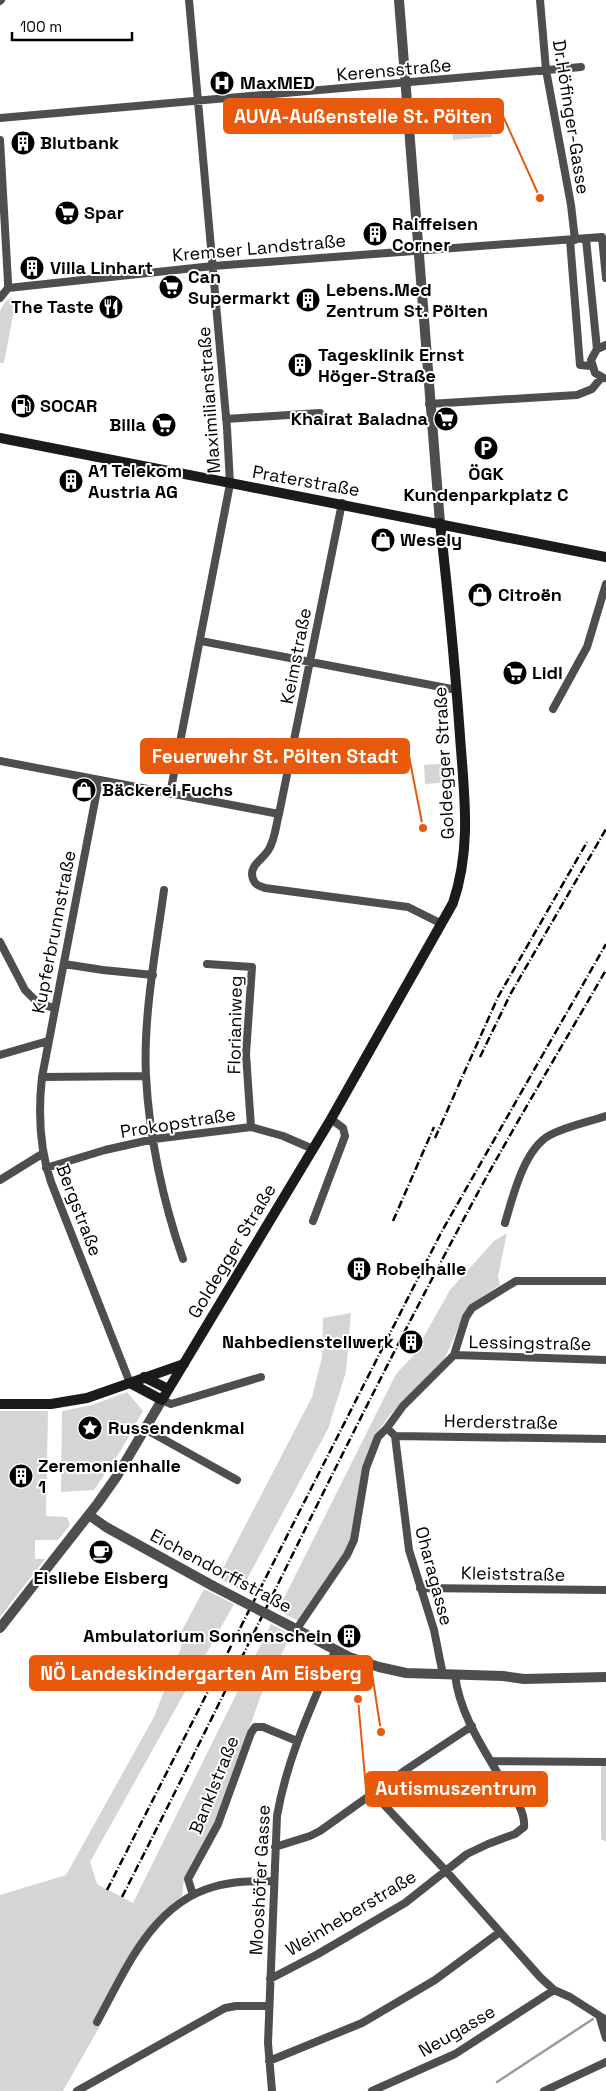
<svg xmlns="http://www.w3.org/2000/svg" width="606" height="2091" font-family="'Space Grotesk',sans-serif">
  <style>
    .green { fill: #d5d5d5 }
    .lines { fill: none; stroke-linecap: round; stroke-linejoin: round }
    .stream { stroke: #9c9c9c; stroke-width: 2.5 }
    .minor { stroke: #4e4e4e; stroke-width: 8 }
    .tertiary { stroke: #4e4e4e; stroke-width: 10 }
    .secondary { stroke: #1b1b1b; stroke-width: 10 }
    .rail { stroke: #000; stroke-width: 2.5; stroke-dasharray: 8 2.5 1 2.5; stroke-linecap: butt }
    .tertiary-bridge { stroke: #4e4e4e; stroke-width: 10 }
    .labels { text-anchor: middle; stroke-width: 4; stroke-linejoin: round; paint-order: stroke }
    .street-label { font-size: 18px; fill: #000; stroke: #fff }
    .poi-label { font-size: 18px; font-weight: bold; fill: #000; stroke: #fff; text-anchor: start }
    .leader { fill: none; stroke: #e8590c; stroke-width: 2 }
    .callout-dot { fill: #e8590c; stroke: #fff; stroke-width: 2 }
    .callout { fill: #e8590c; stroke: #e8590c; stroke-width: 2 }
    .callout-label { font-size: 19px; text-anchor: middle; font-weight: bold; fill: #fff }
  </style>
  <rect width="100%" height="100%" fill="#fff"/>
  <path class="green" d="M490 110 492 137 453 140 451 117 456 116V113Z
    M12 297 13 315 4 363H0V311L5 302Z
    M452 763 453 782 425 784 424 765Z
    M507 1233 498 1276 500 1285 476 1301 465 1313 444 1360 389 1416 376 1434 352 1540 344 1556 298 1621 278 1610 396 1374 413 1356 450 1290 494 1241Z
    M351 1313 346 1372 328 1429 241 1590 218 1578 312 1397 322 1357 323 1318Z
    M127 1392 143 1411 121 1450 94 1490 61 1492 62 1411 92 1405Z
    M0 1411H48L46 1516 67 1517 70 1525 58 1540H35V1559H45L0 1617Z
    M204 1589 234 1604 90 1862 97 1884 133 1903 271 1624 291 1635 261 1695 216 1822 184 1879 182 1896C139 1926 117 1977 93 2021L100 2026 63 2091H0V1895L66 1875 154 1717 184 1640 179 1636Z
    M601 1765H606V1842L601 1839Z"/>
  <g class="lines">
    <path class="stream" d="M497 2082 593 2019"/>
    <path class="minor" d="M540 0 546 70 571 205 575 240
      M0 1 1 0
      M0 118 581 67
      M0 140 8 282V288L0 298
      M586 239 597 349
      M570 240 580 365 591 366
      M8 288 213 266 602 237 606 278
      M604 378 595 373 591 360 597 349 606 345
      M429 404 577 395 592 389 601 378
      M226 419 320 413
      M342 503 279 814C276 825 275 839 269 849 264 859 248 865 253 879 255 885 259 886 265 888L408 907 442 924
      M201 641 457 690
      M553 709 587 647 606 584
      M0 761 279 814
      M99 780 42 1077C38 1113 39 1147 51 1182L130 1383
      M170 794 230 484 227 428 189 0
      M164 890C156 949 143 1017 146 1076 149 1136 163 1202 183 1259
      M0 942 25 990 38 1003 54 1008
      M64 964 103 970 153 975
      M207 964 252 967 246 1054 251 1127
      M0 1055 48 1041
      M42 1077 146 1076
      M46 1168 105 1150 154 1139 251 1127 283 1136 313 1149
      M0 1180 42 1154
      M313 1221 345 1136 343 1128 331 1119
      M505 1223C513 1196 524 1149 550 1135 567 1126 588 1122 606 1116
      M454 1355 606 1360
      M162 1400 171 1404 261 1377
      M387 1428 395 1436 409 1550 434 1630 443 1675
      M145 1429 237 1480
      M395 1436 606 1439
      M420 1588 606 1590
      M296 1630 347 1555 354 1540 366 1468 378 1437 387 1428 403 1406 454 1355 466 1317 472 1308 516 1281H606
      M491 1761 606 1762
      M373 1793 446 1871 540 1977 554 1990 570 1997 606 2020
      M275 1847 310 1836 320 1831 407 1769 472 1726
      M193 1895 188 1879 218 1824 251 1733 255 1727H263L297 1741
      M270 1979 318 1954 405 1903 467 1854 488 1844 515 1834 524 1827C526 1807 506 1788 497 1772 479 1742 459 1710 455 1675
      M600 2018 606 2038
      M97 2022C125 1971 152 1904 213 1887 233 1881 253 1881 273 1881
      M269 2061 362 2023 435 1980 500 1932
      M77 2091 225 2008 236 2006H269
      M272 2091 268 2043 277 1816C287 1758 312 1705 335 1651
      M372 2091 455 2054 554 1990
      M544 2091 606 2062"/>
    <path class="tertiary" d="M399 0 440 523
      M89 1515 106 1527 213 1586
      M290 1626 349 1657 379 1667 406 1673 503 1676 524 1679 606 1677
      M0 1628 98 1503 117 1476 162 1400"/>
    <path class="secondary" d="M0 438C202 478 404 516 606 557
      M144 1377 168 1389
      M130 1383 162 1400 331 1119 453 903C472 847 464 794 460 736 455 665 448 594 440 523
      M0 1404H51L87 1398 184 1364"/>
    <path class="rail" d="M480 1057 511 993 606 829
      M435 1138 498 997 587 842
      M393 1221 434 1127
      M107 1890 442 1231 606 944
      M122 1897C236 1674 342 1447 460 1226 506 1139 557 1055 606 970"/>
    <path class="tertiary-bridge" d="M213 1586 290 1626"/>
  </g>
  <defs>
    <symbol id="hospital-disc" viewBox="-11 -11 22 22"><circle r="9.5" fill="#000" stroke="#fff"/><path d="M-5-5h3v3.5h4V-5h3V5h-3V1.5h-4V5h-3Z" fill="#fff"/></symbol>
    <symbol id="building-disc" viewBox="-11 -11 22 22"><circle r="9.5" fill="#000" stroke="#fff"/><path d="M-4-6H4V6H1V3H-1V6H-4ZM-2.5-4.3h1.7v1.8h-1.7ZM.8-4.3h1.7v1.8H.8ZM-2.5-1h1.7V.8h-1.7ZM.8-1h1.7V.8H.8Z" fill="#fff"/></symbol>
    <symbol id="supermarket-disc" viewBox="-11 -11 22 22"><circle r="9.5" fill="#000" stroke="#fff"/><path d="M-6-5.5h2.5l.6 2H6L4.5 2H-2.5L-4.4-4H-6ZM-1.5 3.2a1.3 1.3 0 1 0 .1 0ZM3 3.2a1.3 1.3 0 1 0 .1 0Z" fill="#fff"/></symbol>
    <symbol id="restaurant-disc" viewBox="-11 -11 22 22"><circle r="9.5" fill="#000" stroke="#fff"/><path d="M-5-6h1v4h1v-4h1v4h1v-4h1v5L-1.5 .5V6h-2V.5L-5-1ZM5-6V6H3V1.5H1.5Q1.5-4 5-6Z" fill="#fff"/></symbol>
    <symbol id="fuel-disc" viewBox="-11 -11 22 22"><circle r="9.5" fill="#000" stroke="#fff"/><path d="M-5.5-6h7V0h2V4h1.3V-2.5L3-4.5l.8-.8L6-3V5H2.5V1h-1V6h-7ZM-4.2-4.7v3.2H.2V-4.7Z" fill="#fff"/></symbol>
    <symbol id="parking-disc" viewBox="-11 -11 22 22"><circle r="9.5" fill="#000" stroke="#fff"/><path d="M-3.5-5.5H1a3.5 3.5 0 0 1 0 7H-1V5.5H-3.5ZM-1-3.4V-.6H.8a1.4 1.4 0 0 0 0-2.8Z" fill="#fff"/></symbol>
    <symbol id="shop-disc" viewBox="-11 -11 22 22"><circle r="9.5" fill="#000" stroke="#fff"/><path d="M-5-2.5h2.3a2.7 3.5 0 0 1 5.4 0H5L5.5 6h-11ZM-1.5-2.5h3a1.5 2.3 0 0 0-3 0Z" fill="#fff"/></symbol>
    <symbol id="sight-disc" viewBox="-11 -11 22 22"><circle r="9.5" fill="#000" stroke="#fff"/><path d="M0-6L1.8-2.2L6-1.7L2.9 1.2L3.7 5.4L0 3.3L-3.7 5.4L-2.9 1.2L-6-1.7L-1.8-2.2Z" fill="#fff"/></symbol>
    <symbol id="cafe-disc" viewBox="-11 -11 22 22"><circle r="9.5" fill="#000" stroke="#fff"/><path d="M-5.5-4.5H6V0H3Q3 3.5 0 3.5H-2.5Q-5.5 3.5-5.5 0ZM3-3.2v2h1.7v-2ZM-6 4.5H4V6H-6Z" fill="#fff"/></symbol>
  </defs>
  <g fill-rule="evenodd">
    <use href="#hospital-disc" x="208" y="69" width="28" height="28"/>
    <use href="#building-disc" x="9" y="129" width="28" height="28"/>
    <use href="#supermarket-disc" x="53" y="199" width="28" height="28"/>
    <use href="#building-disc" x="361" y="220" width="28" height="28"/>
    <use href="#building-disc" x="18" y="254" width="28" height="28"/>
    <use href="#supermarket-disc" x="157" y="273" width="28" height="28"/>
    <use href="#building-disc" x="294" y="286" width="28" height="28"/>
    <use href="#restaurant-disc" x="97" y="293" width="28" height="28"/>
    <use href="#building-disc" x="286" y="351" width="28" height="28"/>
    <use href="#fuel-disc" x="9" y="392" width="28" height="28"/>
    <use href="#supermarket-disc" x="432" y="405" width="28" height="28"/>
    <use href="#supermarket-disc" x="150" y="411" width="28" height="28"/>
    <use href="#parking-disc" x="472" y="434" width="28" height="28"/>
    <use href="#building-disc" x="57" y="467" width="28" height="28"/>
    <use href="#shop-disc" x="369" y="526" width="28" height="28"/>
    <use href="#shop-disc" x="466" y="581" width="28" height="28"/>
    <use href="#supermarket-disc" x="501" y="659" width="28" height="28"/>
    <use href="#shop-disc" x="70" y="776" width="28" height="28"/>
    <use href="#building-disc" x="345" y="1255" width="28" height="28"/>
    <use href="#building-disc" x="397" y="1328" width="28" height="28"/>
    <use href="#sight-disc" x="76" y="1414" width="28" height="28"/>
    <use href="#building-disc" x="7" y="1462" width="28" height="28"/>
    <use href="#cafe-disc" x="87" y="1538" width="28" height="28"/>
    <use href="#building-disc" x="335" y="1622" width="28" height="28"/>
  </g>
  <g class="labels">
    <g class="street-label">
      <text transform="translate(394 70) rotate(-5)" y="6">Kerensstraße</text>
      <text transform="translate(571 117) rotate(81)" y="6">Dr.Höfinger-Gasse</text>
      <text transform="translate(259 248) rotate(-5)" y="6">Kremser Landstraße</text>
      <text transform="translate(209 400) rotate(-94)" y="6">Maximilianstraße</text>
      <text transform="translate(306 481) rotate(10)" y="6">Praterstraße</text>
      <text transform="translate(296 656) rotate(-79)" y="6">Keimstraße</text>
      <text transform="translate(444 763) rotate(-93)" y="6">Goldegger Straße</text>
      <text transform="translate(54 932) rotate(-79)" y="6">Kupferbrunnstraße</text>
      <text transform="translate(235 1025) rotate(-89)" y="6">Florianiweg</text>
      <text transform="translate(178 1123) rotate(-9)" y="6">Prokopstraße</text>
      <text transform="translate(79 1210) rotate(69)" y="6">Bergstraße</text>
      <text transform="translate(232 1251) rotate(-59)" y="6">Goldegger Straße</text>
      <text transform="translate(530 1343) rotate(1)" y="6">Lessingstraße</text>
      <text transform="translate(501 1422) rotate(1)" y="6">Herderstraße</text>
      <text transform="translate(221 1571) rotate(28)" y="6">Eichendorffstraße</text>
      <text transform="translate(513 1574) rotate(1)" y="6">Kleiststraße</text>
      <text transform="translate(434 1576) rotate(75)" y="6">Oharagasse</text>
      <text transform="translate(214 1785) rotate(-68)" y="6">Banklstraße</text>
      <text transform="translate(260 1880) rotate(-87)" y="6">Mooshöfer Gasse</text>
      <text transform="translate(351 1913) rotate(-31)" y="6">Weinheberstraße</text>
      <text transform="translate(457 2031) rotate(-30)" y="6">Neugasse</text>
    </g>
    <g class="poi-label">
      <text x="240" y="89">MaxMED</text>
      <text x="40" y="149">Blutbank</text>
      <text x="84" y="219">Spar</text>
      <text x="392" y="230">Raiffeisen<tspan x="392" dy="21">Corner</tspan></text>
      <text x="50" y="274">Villa Linhart</text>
      <text x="188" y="283">Can<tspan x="188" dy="21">Supermarkt</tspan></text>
      <text x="326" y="296">Lebens.Med<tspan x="326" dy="21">Zentrum St. Pölten</tspan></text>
      <text x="94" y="313" text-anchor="end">The Taste</text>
      <text x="318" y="361">Tagesklinik Ernst<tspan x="318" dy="21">Höger-Straße</tspan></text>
      <text x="40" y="412">SOCAR</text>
      <text x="428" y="425" text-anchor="end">Khairat Baladna</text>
      <text x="146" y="431" text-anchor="end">Billa</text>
      <text x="88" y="477">A1 Telekom<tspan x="88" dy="21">Austria AG</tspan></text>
      <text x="486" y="480" text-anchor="middle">ÖGK<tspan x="486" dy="21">Kundenparkplatz C</tspan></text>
      <text x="400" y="546">Wesely</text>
      <text x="498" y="601">Citroën</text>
      <text x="532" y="679">Lidl</text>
      <text x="102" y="796">Bäckerei Fuchs</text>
      <text x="376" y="1275">Robelhalle</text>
      <text x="394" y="1348" text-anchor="end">Nahbedienstellwerk</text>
      <text x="108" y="1434">Russendenkmal</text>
      <text x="38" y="1472">Zeremonienhalle<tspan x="38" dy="21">1</tspan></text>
      <text x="101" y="1584" text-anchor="middle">Eisliebe Eisberg</text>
      <text x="332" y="1642" text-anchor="end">Ambulatorium Sonnenschein</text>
    </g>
  </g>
  <path class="leader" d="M540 198L503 116M423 828L409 756M381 1732L372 1673M358 1699L366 1789"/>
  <g class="callout-dot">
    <circle cx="540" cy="198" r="5"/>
    <circle cx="423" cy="828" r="5"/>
    <circle cx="381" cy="1732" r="5"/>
    <circle cx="358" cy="1699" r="5"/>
  </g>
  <g class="callout">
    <rect x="224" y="99" width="279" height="34" rx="5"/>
    <rect x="141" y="739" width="268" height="34" rx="5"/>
    <rect x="30" y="1656" width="342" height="34" rx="5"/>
    <rect x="366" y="1772" width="181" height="34" rx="5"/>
  </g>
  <g class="callout-label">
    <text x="363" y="123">AUVA-Außenstelle St. Pölten</text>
    <text x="275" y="763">Feuerwehr St. Pölten Stadt</text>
    <text x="201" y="1680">NÖ Landeskindergarten Am Eisberg</text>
    <text x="456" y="1795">Autismuszentrum</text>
  </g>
  <path d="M12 32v8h120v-8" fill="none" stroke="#000000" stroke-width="2.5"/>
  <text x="20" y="32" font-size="15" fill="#000000" stroke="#ffffff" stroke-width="4" paint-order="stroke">100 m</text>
</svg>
